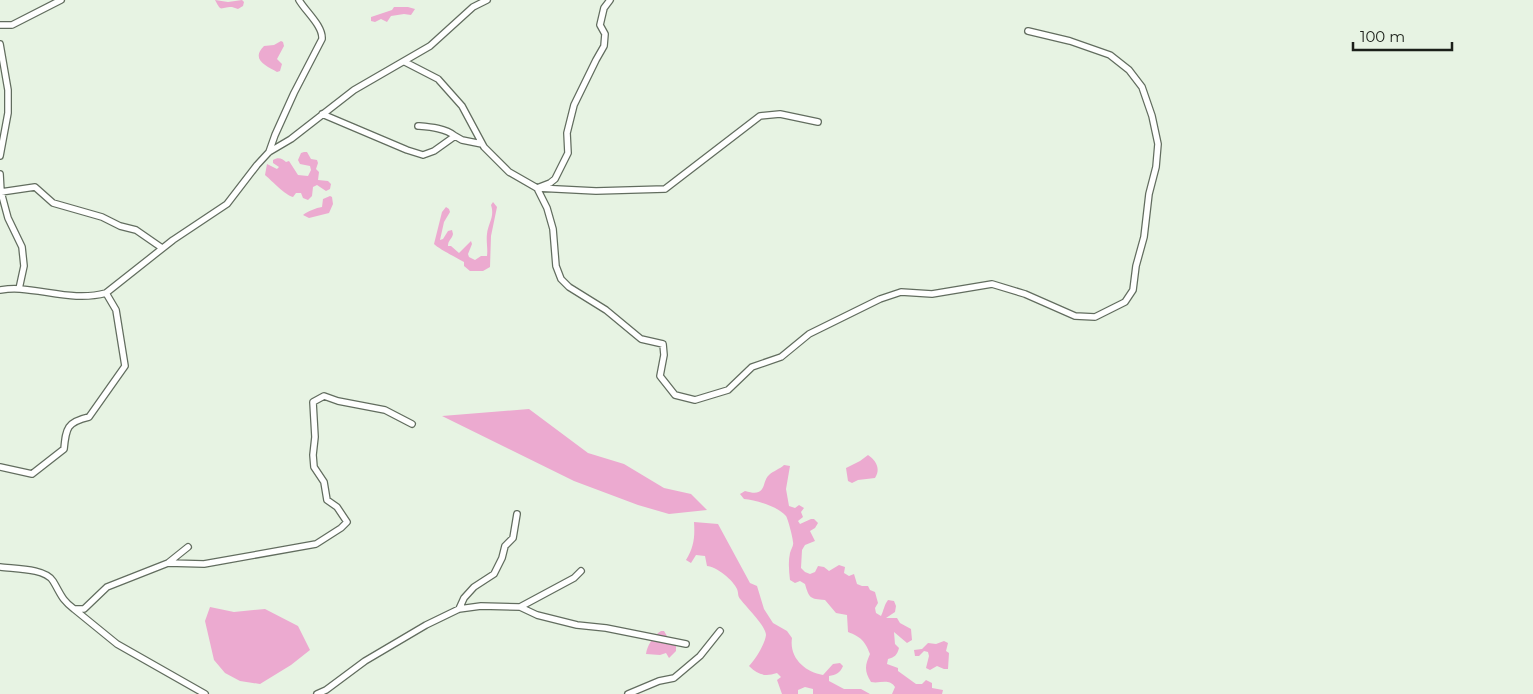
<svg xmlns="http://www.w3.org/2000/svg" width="1533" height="694" font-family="Montserrat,sans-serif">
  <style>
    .green { fill: #ecaad0 }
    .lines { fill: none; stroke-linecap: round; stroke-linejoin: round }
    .minor-casing { stroke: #626d5f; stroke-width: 8 }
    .minor { stroke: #fff; stroke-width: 5.5 }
  </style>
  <rect width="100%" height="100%" fill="#e7f3e3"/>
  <path class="green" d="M215 0 228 2 242 0 244 2 243 6 238 9 232 7C219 7 222 13 215 0Z
    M394 7H408L415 9 411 15 404 14 391 16 387 22 381 19 375 22 371 21V17L392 10Z
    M281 41 283 42 284 46 277 59 282 64 280 71 277 72C267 66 250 60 264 46L274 45Z
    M304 152H307L311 159 317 160 318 163 316 169 319 172 318 180 328 181 331 184 330 189 326 191 317 185 313 187 312 196 308 200 303 198 301 193H296L293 197C285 195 272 181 265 175L267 164 277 169 279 167 273 163V160C278 157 282 158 286 162L289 161 298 175 308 176 311 170 310 166 300 164 298 160 301 153Z
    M330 196 332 197 333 204 329 213 309 218 303 215C308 211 316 208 322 207L323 199Z
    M493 202 497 207 491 236 490 267 483 271H470L464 266V262C457 258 439 249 434 244L442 212 446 207 449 209 450 212 444 222 440 240 443 239 448 231 452 230 453 234C452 239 448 240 448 246H451L459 253 471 241 472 244 468 254 469 257 475 260 481 256H487C488 248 486 241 487 234 488 223 495 217 491 205Z
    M529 409 588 453 624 464 664 488 691 494 707 510 669 514 638 505 574 481 442 416Z
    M868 455C876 460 881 469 875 478L858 480 852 483 848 481 846 468 860 461Z
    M784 465 790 466 786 489 789 506 795 508 799 505 804 508 801 512 803 517 798 521 800 524 811 519H814L818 523 815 528 810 531 815 541 805 545 802 550 801 568 805 572 810 574 815 572 818 566 824 567 829 571 839 565 845 567 844 573 849 576 854 574 857 584 862 586H868L870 590 875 592 878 603 875 608 876 613 881 616C884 610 884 605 888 600L894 601 896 606 895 612 886 618H897L900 623 911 629 912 640 907 643 894 632 895 644 899 648C897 655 895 657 888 659L887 664 898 668V671L916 684H922L926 680 932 683V688L943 690 942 694H892L895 687C889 678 880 684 871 682 864 671 865 665 870 654 865 641 861 637 848 632L847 615 836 613 825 600C810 599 809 598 805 584L800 581 795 583 790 580C789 571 788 562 790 553 791 549 794 546 793 542 793 538 788 519 786 516 777 506 756 500 744 499L740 494 745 491C768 498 761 482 769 475 773 471 780 469 784 465Z
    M694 522 718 524 750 583 757 586 764 609 773 623 787 631 792 638C789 658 805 672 823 675L833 664 840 663 843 666C840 673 836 675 829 676V681L844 689H861L870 694H813V689L805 687 798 690V694H782L777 680 781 677 777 673C765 677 758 675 749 666 755 660 765 644 766 635 766 626 747 608 741 600 737 596 739 594 737 589 734 581 716 566 707 566L705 556 696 555 691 563 686 560C694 547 695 537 694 522Z
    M210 607 234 612 265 609 298 626 310 650 291 665 260 684 240 681 225 673 214 660 205 621Z
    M661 631H664L667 636 665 643H671L676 646V651L669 658 666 653 660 655 646 654C647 646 653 636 661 631Z
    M944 641 948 643 946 651 949 653 948 669H944L937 666 930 670 926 668 929 656 928 652 924 651 919 656H915L914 650 922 649 928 643 936 644Z"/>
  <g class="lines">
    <defs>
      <path id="minor" d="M610 0 604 8 600 25 605 34 604 46 596 60 574 105 567 133 568 153 555 179 550 183 537 188 547 208 553 229 556 266 561 279 569 287 606 310 641 339 663 344 664 355 660 376 675 395 695 400 728 390 752 367 781 357 809 334 880 299 901 292 932 294 992 284 1025 294 1075 316 1095 317 1125 302 1133 290 1136 266 1144 237 1149 194 1156 167 1158 144 1152 116 1142 87 1129 70 1110 55 1070 41 1028 31
        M0 25H12L61 0
        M0 44 8 90V113L0 156
        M405 62 438 79 462 106 484 147 509 172 537 188 596 191 665 189 760 116 780 114 818 122
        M322 114 407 150 423 155 434 151 455 136 462 140 482 144
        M418 126C430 127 445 128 455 136
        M269 152 275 135 294 93 322 39C323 26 306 12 299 0
        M0 174 1 192 8 218 22 247 24 266 19 289
        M1 192 35 187 53 203 102 217 120 226 136 230 162 248
        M0 290C6 289 13 288 20 289 49 291 77 301 106 293L173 240 227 204 257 165 269 152 291 139 354 90 430 46 473 7 487 0
        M0 467 32 474 64 449C66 428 67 422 89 417L125 366 116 310 106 293
        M168 563 204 564 316 544 341 528 347 522 337 507 327 500 324 482 314 467 313 455 315 437 313 402 324 396 338 401 385 410 412 424
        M0 567C14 569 45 568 53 581 61 594 61 599 74 609H84L107 587 168 563 188 547
        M520 607 537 615 577 625 606 628 686 644
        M74 609 117 644 205 694
        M459 609 464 598 474 587 494 574 502 558 505 546 513 538 517 514
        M317 694 326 690 365 661 426 625 459 609 481 606 520 607 574 578 581 571
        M628 694 659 681 674 678 700 656 720 631"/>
    </defs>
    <use href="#minor" class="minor-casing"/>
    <use href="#minor" class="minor"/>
  </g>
  <path d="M1353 42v8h99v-8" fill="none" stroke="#1b1f19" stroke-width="2.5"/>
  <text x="1360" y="42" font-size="15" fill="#1b1f19" stroke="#e7f3e3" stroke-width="4" paint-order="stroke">100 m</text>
</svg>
